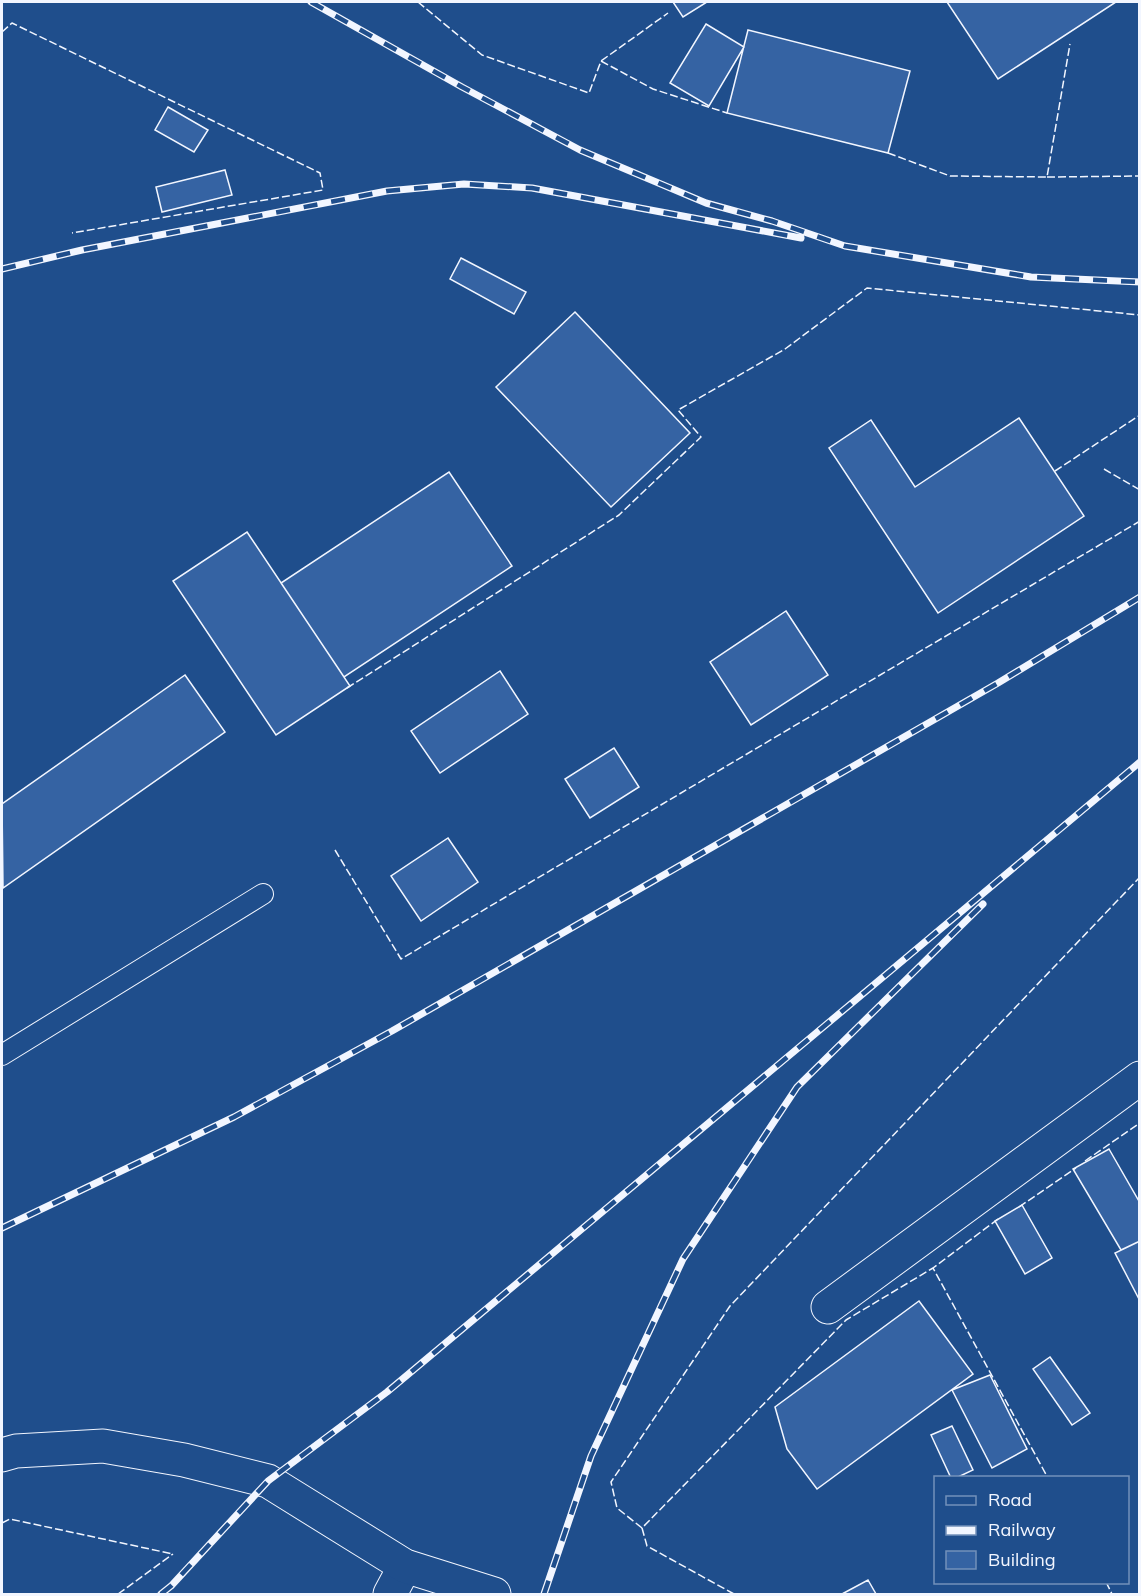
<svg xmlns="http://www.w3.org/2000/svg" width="1141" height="1596" font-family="Mulish,sans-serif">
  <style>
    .building { fill: #3563a3; stroke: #f2f6ff; stroke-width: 1.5 }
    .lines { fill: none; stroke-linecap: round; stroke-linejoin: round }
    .service-casing { stroke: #f2f6ff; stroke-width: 22 }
    .minor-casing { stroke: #f2f6ff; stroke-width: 35 }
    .secondary-casing { stroke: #f2f6ff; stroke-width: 35 }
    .service { stroke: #1f4e8c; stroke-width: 20 }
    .minor { stroke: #1f4e8c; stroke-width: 33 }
    .secondary { stroke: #1f4e8c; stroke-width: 33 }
    .rail-casing { stroke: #f2f6ff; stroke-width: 7 }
    .rail { stroke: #1f4e8c; stroke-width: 4.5; stroke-dasharray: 14; stroke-linecap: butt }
    .fence { stroke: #f2f6ff; stroke-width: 1.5; stroke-dasharray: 8 3; stroke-linecap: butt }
  </style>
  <rect width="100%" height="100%" fill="#1f4e8c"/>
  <path class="building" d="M673 2H707L683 17Z
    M947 2H1116L998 79Z
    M706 24 744 47 709 106 670 83Z
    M748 30 910 71 888 153 727 113Z
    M168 107 208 130 194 152 155 130Z
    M225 170 232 195 162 212 156 187Z
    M461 258 526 292 514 314 450 279Z
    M575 312 690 433 611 507 496 387Z
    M1019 418 1084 516 938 613 829 448 871 420 915 487Z
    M449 472 512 566 344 677 281 583Z
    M247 532 350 686 276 735 173 581Z
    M786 611 828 675 751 725 710 662Z
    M500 671 528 714 440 773 411 731Z
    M185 675 225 732 3 888 2 804Z
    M614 748 639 787 590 818 565 779Z
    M448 838 478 882 421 921 391 876Z
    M1109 1149 1140 1203V1241L1121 1250 1073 1169Z
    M1022 1205 1052 1258 1025 1274 995 1221Z
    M1140 1241V1301L1115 1253Z
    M919 1301 973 1374 817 1489 787 1449 775 1407Z
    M1050 1357 1090 1413 1072 1425 1033 1369Z
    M990 1375 1027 1449 992 1468 952 1390Z
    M952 1426 973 1470 956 1478H951L931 1435Z
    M868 1580 876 1594H842Z"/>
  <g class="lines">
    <defs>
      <path id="service" d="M2 1055 263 894"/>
      <path id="minor" d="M828 1307 1140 1078
        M390 1594 405 1566"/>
      <path id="secondary" d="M2 1455 16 1451 103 1446 184 1460 268 1481 405 1566 494 1594"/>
    </defs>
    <use href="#service" class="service-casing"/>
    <use href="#minor" class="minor-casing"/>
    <use href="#secondary" class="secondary-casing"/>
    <use href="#service" class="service"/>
    <use href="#minor" class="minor"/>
    <use href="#secondary" class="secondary"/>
    <defs>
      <path id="rail" d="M311 2 462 87 580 150 706 203 772 221 845 246 1031 277 1140 282
        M2 269 82 250 387 191 464 184 532 188 801 238
        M2 1228 234 1117 392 1031 998 683 1140 597
        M161 1594 171 1586 268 1481 387 1392 1140 762
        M544 1594 591 1456 683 1259 797 1087 983 904"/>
    </defs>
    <use href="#rail" class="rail-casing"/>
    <use href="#rail" class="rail"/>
    <path class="fence" d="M418 2 482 55 589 93 601 61 668 13
      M2 32 12 23 320 173 323 190 72 233
      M601 61 653 89 727 113
      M888 153 950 176 1047 177 1070 44
      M1047 177 1140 176
      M1104 469 1140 490
      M1055 471 1140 415
      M347 688 619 515 701 437 678 410 785 349 867 288 1140 315
      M335 850 401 959 1140 521
      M1085 1161 1140 1123
      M1019 1207 1076 1168
      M998 1219 933 1268 1048 1478
      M2 1523 10 1519 173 1554
      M642 1528 617 1508 611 1482 730 1306 1140 877
      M1106 1582 1112 1594
      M118 1594 173 1554
      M734 1594 647 1546 642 1528 846 1320 933 1268"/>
  </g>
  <rect width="1141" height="1596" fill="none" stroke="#f2f6ff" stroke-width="6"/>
  <rect x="934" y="1476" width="195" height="108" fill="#1f4e8c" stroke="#7391ba" stroke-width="1.5"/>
  <rect x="946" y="1496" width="30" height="9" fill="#1f4e8c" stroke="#7391ba" stroke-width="1.5"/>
  <text x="988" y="1506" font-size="18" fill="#f2f6ff">Road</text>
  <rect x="946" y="1526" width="30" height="9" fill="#f2f6ff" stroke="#7391ba" stroke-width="1.5"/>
  <text x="988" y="1536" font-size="18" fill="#f2f6ff">Railway</text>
  <rect x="946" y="1551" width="30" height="18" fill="#3563a3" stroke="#7391ba" stroke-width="1.5"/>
  <text x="988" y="1566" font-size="18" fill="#f2f6ff">Building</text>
</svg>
